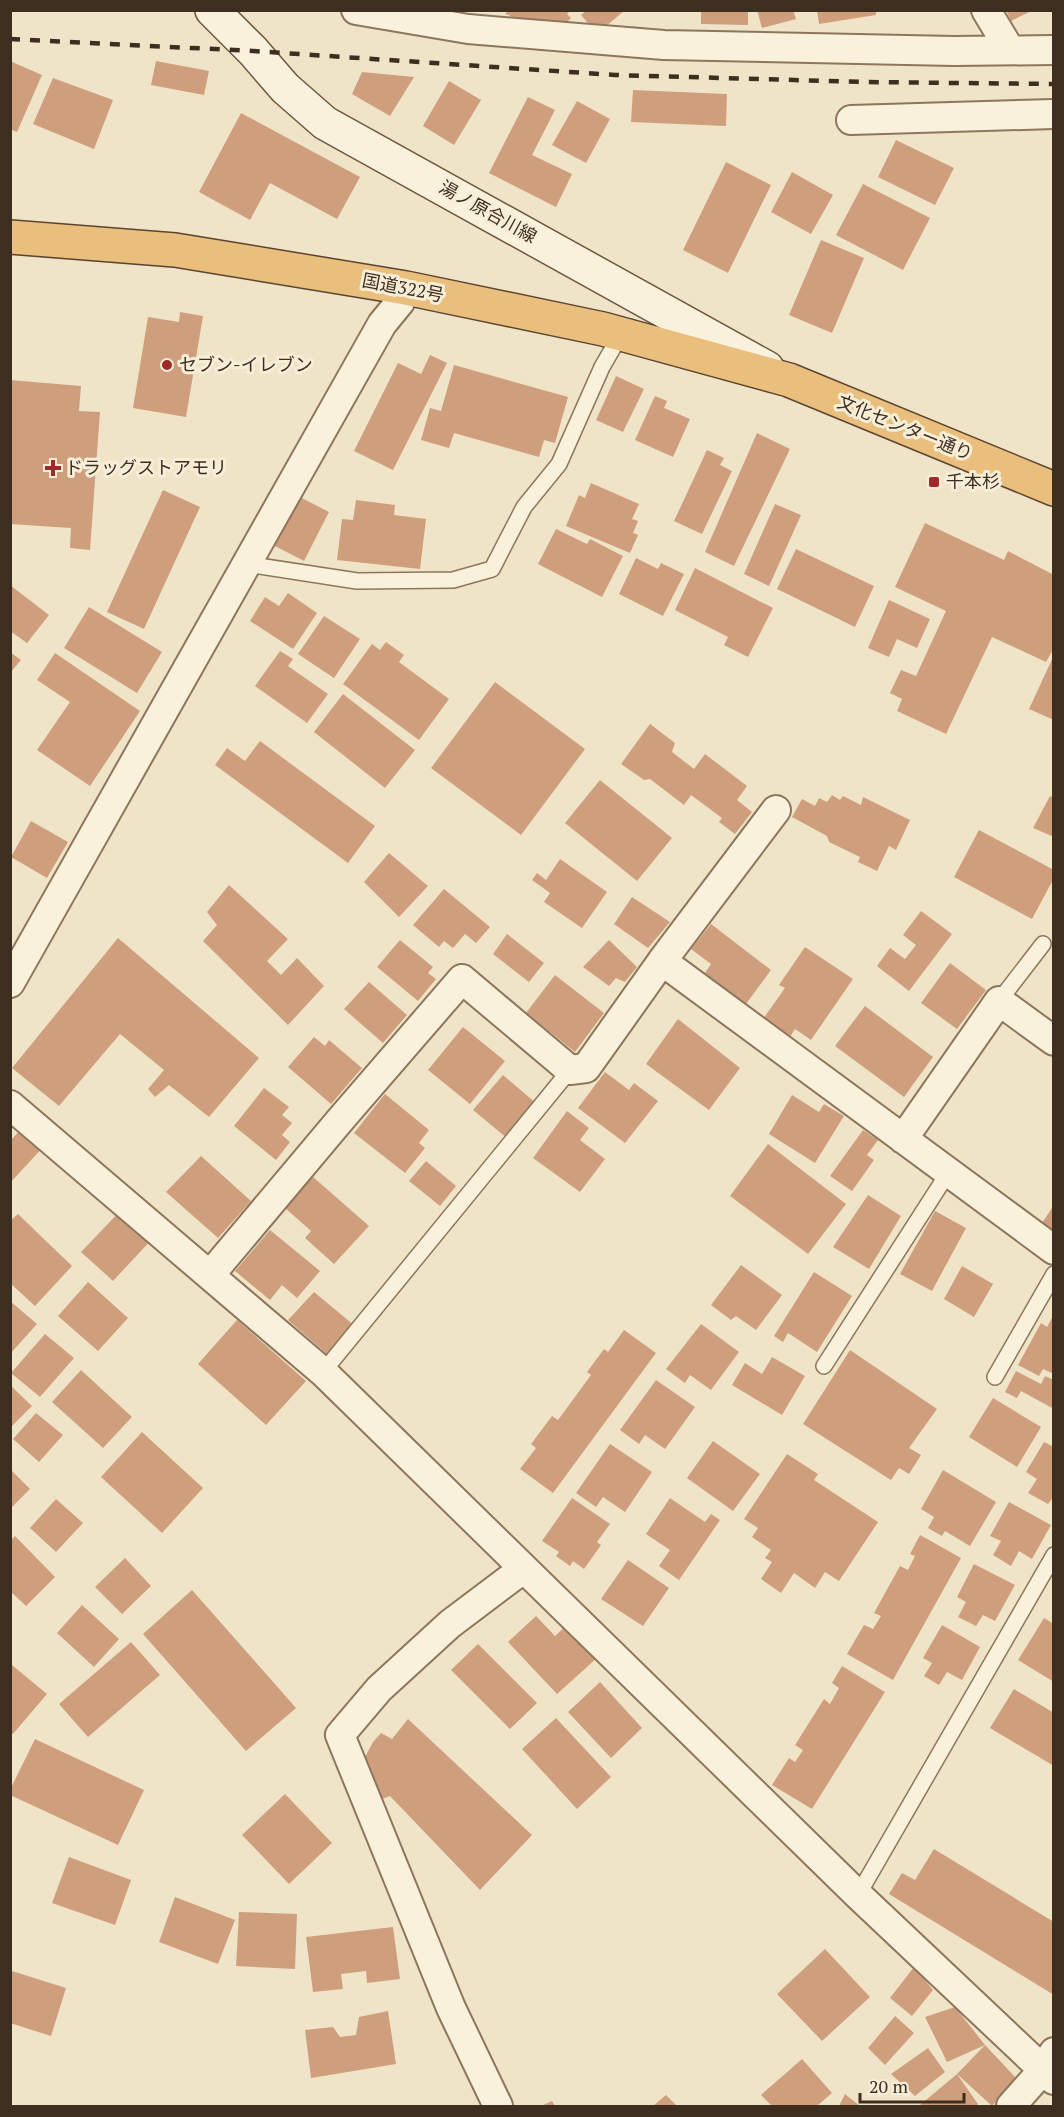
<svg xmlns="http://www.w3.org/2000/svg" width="1064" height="2117" font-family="'PT Serif','Noto Sans JP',serif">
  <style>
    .building { fill: #cf9f7d }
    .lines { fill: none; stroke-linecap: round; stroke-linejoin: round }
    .service-casing { stroke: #8d765c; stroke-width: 18 }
    .minor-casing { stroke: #8d765c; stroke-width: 32 }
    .secondary-casing { stroke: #6f573f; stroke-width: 36 }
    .trunk-casing { stroke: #5b4430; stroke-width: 36 }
    .service { stroke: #faf1dc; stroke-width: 15 }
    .minor { stroke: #faf1dc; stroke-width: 28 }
    .secondary { stroke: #faf1dc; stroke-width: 33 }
    .trunk { stroke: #eabe7c; stroke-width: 33 }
    .rail { stroke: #3d2e20; stroke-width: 4.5; stroke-dasharray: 10 10; stroke-linecap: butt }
    .poi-dot { fill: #9e2a2b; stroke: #f7eed8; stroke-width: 2 }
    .labels { text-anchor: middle; stroke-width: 6; stroke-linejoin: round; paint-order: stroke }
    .street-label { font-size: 18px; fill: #3d2e20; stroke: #f7eed8 }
    .poi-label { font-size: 18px; fill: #3d2e20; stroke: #f7eed8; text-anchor: start }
  </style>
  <rect width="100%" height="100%" fill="#f0e4c8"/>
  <path class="building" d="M509 10H571L567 14 571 18 556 33 505 14Z
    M587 10H625L597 34 581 15Z
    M701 10H748V25L701 24Z
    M757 10H793L796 19 762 28Z
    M817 10H876V15L819 24Z
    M1006 10H1033L1011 21Z
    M10 61 42 75 17 132 10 129Z
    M156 61 209 71 204 95 151 85Z
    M362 72 414 77 390 116 352 94Z
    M53 78 113 100 94 149 33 124Z
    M449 81 481 100 454 145 423 126Z
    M633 90 727 94 726 126 631 122Z
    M528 97 555 110 532 155 572 174 556 207 489 173Z
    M577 101 610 119 586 163 552 145Z
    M241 113 360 177 337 219 270 183 250 220 199 192Z
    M896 140 954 168 935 205 878 177Z
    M726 162 771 185 728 273 683 250Z
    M792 172 833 195 811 234 771 212Z
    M863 184 930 218 903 270 836 235Z
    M821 240 864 258 832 333 789 315Z
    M180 312 203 316 186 417 133 408 148 317 179 322Z
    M430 355 447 363 393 470 354 451 398 363 421 374Z
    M454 365 568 397 555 443 544 440 539 457 454 433 449 448 421 440 430 408 441 411Z
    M616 376 644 389 623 432 596 420Z
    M10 380 81 386 79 411 100 412 90 550 70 548 71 528 10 524Z
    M655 396 667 401 664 408 690 419 673 457 635 440Z
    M757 433 790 449 734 566 705 552Z
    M707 450 724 458 720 465 732 471 702 534 674 521Z
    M591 483 639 504 632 519 638 521 633 533 638 535 630 553 566 526 579 495 585 498Z
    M163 490 200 507 144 629 107 612Z
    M298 496 329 512 304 561 273 545Z
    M356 500 395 505 394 515 426 519 420 569 337 560 342 519 353 520Z
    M775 504 801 515 769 586 744 574Z
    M925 523 1004 560 1008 551 1054 575V648L1046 662 992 637 946 734 897 711 902 699 890 693 901 670 916 676 946 611 895 587Z
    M556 529 587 544 590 539 623 556 602 597 538 564Z
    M796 549 874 586 855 627 777 589Z
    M636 558 658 569 661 563 684 574 663 616 619 594Z
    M695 568 773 608 748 657 724 645 728 637 675 610Z
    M10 585 49 615 27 643 10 631Z
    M288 593 317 613 293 649 250 621 265 597 279 606Z
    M889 600 930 619 917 648 897 639 889 657 868 648Z
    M89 607 162 652 137 693 64 648Z
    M324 616 360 639 334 678 298 654Z
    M386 642 404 655 399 662 449 699 419 740 343 684 372 644 380 650Z
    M280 651 293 659 288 666 328 694 307 723 255 686Z
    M10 652 21 660 10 673Z
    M55 653 140 711 90 786 37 750 70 702 37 680Z
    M1054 655V720L1029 709Z
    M495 682 585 749 521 835 431 768Z
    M343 694 415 750 385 788 314 732Z
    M650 724 675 743 672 752 694 769 705 754 747 786 737 800 752 812 735 834 719 822 722 818 691 795 684 805 650 779 644 780 621 764Z
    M260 741 375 826 348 863 215 765 227 748 245 761Z
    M600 780 672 838 637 881 565 823Z
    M832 795 840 800 843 796 861 805 863 797 910 820 896 850 889 846 877 871 858 862 860 857 829 842 827 836 792 817 802 799 815 806 819 798 827 802Z
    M1050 796 1054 798V837L1033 828Z
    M31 821 68 842 47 878 11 857Z
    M979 830 1054 870V878L1032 919 954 877Z
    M389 853 428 886 399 917 364 882Z
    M560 859 607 892 582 928 544 902 550 893 532 880 537 873 546 880Z
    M229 885 288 939 267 961 281 975 297 958 324 986 288 1025 203 941 217 925 207 912Z
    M444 889 490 927 476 943 465 934 453 948 444 941 439 947 413 925Z
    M632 897 670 922 648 948 614 924Z
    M921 911 952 934 909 991 877 966 890 948 905 959 916 945 903 935Z
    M711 924 771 970 746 1004 705 973 711 964 691 949Z
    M507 934 544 963 529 982 493 954Z
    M118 938 259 1058 209 1117 169 1085 155 1097 148 1089 164 1070 120 1034 59 1106 12 1068Z
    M400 940 433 967 428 973 436 979 418 1001 377 967Z
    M609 940 637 967 625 982 616 978 609 986 583 967Z
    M805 947 853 979 811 1040 795 1029 790 1037 763 1019 785 988 779 985Z
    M950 963 986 990 957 1029 921 1003Z
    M555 975 604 1013 575 1052 526 1013Z
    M369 982 407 1015 383 1043 344 1009Z
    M865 1006 933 1057 904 1097 835 1046Z
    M678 1019 740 1068 709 1110 646 1064Z
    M463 1027 505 1061 470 1104 428 1070Z
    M314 1037 325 1046 329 1040 362 1068 331 1104 288 1067Z
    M605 1072 629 1090 634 1083 658 1101 625 1143 578 1108Z
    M503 1075 537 1104 508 1139 473 1110Z
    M264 1088 289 1107 282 1115 292 1123 282 1135 290 1142 276 1160 234 1126Z
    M385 1094 429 1130 419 1143 425 1148 405 1173 354 1133Z
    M792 1095 819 1112 824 1104 844 1116 815 1163 769 1134Z
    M567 1111 589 1128 580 1140 605 1159 580 1192 533 1158Z
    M24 1126 45 1145 10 1183V1141Z
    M863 1130 878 1140 867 1155 874 1160 852 1191 830 1176Z
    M768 1144 846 1204 808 1254 730 1196Z
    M201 1156 251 1201 218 1238 166 1192Z
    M426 1161 456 1186 440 1206 409 1181Z
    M312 1176 369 1226 334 1264 305 1238 311 1231 284 1207Z
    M868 1195 901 1216 869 1269 833 1247Z
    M1054 1205V1230L1042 1223Z
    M123 1208 154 1237 113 1281 81 1252Z
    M935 1211 966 1228 932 1291 900 1274Z
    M18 1214 72 1266 35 1306 10 1283V1221Z
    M270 1230 320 1271 297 1298 282 1285 270 1300 235 1271Z
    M741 1265 782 1295 756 1330 736 1316 731 1320 711 1305Z
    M962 1266 993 1284 974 1317 944 1299Z
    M814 1272 852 1296 817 1352 788 1333 783 1342 774 1336Z
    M88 1282 128 1318 98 1351 58 1316Z
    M314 1292 355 1326 328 1355 288 1320Z
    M10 1301 37 1324 10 1354Z
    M1054 1314V1374L1043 1369 1039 1376 1018 1365 1041 1323 1047 1327Z
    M237 1320 306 1381 266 1425 198 1364Z
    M701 1324 739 1352 711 1390 690 1375 685 1383 666 1369Z
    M624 1330 656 1353 553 1493 520 1469 536 1448 531 1444 552 1416 558 1420 591 1375 587 1372 604 1349 608 1352Z
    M45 1334 74 1358 40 1397 11 1373Z
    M850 1350 937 1409 909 1448 921 1455 909 1474 899 1468 891 1480 803 1424Z
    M772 1357 805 1376 782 1415 732 1385 745 1363 762 1374Z
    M81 1370 132 1417 103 1448 52 1402Z
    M1016 1371 1041 1384 1045 1376 1054 1380V1409L1021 1391 1017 1398 1005 1392Z
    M656 1380 695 1407 665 1449 645 1435 639 1444 620 1430Z
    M10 1385 32 1406 10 1428Z
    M993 1398 1041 1427 1017 1467 969 1437Z
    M36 1413 63 1435 39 1462 13 1439Z
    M142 1432 203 1488 162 1533 101 1477Z
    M713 1441 760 1474 733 1511 687 1478Z
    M1044 1442 1054 1447V1496L1048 1504 1028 1493 1037 1479 1026 1472Z
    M610 1444 652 1472 625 1512 603 1497 596 1507 576 1493Z
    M787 1454 818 1474 814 1480 878 1522 839 1581 825 1572 815 1588 794 1573 781 1593 761 1579 772 1562 765 1558 771 1550 752 1537 758 1528 744 1519Z
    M10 1469 30 1489 10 1509Z
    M943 1470 996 1502 970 1546 945 1531 942 1536 928 1528 934 1517 921 1509Z
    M572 1498 610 1524 597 1542 601 1545 584 1569 573 1561 570 1566 556 1556 559 1552 542 1541Z
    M670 1498 705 1522 711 1514 720 1520 679 1580 659 1566 670 1550 646 1534Z
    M56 1499 83 1523 56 1552 30 1528Z
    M1009 1502 1051 1525 1032 1559 1019 1551 1011 1566 993 1555 1001 1541 990 1536Z
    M920 1535 961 1558 893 1680 847 1654 864 1625 873 1629 881 1616 874 1613 900 1566 908 1570 915 1556 910 1554Z
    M15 1536 55 1577 26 1606 10 1591V1541Z
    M125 1558 151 1586 122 1614 95 1587Z
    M628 1560 669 1588 643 1626 601 1599Z
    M974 1564 1015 1585 995 1621 983 1615 976 1626 958 1617 966 1602 957 1597Z
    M192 1590 296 1708 246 1751 143 1634Z
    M82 1605 119 1639 94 1667 57 1633Z
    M536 1616 555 1636 568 1624 598 1657 557 1694 508 1642Z
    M1044 1618 1054 1624V1682L1018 1660Z
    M942 1625 980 1647 962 1680 947 1672 939 1685 924 1676 932 1663 923 1658Z
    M131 1642 160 1675 88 1737 59 1704Z
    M478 1644 537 1703 510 1729 451 1670Z
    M12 1665 47 1694 13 1734 10 1731V1667Z
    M842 1666 885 1692 812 1809 772 1785 789 1758 795 1762 803 1750 795 1745 824 1699 830 1704 839 1688 832 1683Z
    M600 1682 642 1728 611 1758 568 1712Z
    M1014 1689 1054 1713V1766L990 1728Z
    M556 1718 611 1777 577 1809 522 1749Z
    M408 1719 532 1835 480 1890 390 1796 377 1801 363 1761 373 1742 381 1733 392 1739Z
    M35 1739 144 1790 118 1845 10 1795V1790Z
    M285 1794 332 1843 289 1884 242 1835Z
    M934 1849 1054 1922V1995L889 1894 902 1873 915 1880Z
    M69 1857 131 1880 115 1925 52 1903Z
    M175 1897 235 1920 218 1964 159 1942Z
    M239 1912 297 1914 295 1969 236 1966Z
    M393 1927 400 1979 367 1983 366 1971 341 1974 343 1989 313 1992 306 1937Z
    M825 1949 870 1997 822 2041 777 1994Z
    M914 1967 933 1990 912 2016 890 1998Z
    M12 1971 66 1988 51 2036 10 2023Z
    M955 2007 985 2045 947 2062 925 2017Z
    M388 2011 396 2064 311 2078 305 2030 333 2027 340 2037 356 2035 359 2017Z
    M895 2016 914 2033 885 2065 868 2048Z
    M985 2045 1017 2079 992 2106 957 2074Z
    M928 2048 945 2072 915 2096 891 2074Z
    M802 2059 832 2093 817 2106H772L761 2095Z
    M957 2074 978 2104 977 2106H922L920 2105Z
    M845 2094 860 2106H839Z
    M666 2095 677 2106H653Z
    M552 2101 555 2106H541Z"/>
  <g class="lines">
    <defs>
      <path id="service" d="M246 564 357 581 453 580 492 569 524 507 559 464 602 367 621 334
        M999 1001 1043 944
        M824 1366 948 1173
        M323 1372 570 1070
        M995 1377 1054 1274
        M858 1895 1054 1555"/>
      <path id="minor" d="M356 10 468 29 664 45 954 51 1054 50
        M986 10 1010 50
        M851 120 1054 114
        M662 961 776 810
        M10 983 382 324 400 302 406 288
        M10 1105 323 1372 858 1895 1054 2080
        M903 1139 999 1001 1054 1041
        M210 1275 341 1119 462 979 570 1070 586 1068 662 961 1054 1250
        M498 2106 451 2008 340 1735 379 1689 450 1624 523 1569
        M1011 2106 1043 2070 1054 2052"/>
      <path id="secondary" d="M212 10 253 51 285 88 325 123 767 368"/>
      <path id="trunk" d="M10 237 175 250 406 288 603 329 789 380 1054 489"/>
    </defs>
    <use href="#service" class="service-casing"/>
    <use href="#minor" class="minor-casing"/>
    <use href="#secondary" class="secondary-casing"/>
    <use href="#trunk" class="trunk-casing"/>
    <use href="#service" class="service"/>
    <use href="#minor" class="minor"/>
    <use href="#secondary" class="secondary"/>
    <use href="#trunk" class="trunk"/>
    <path class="rail" d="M10 39 253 51 615 75 866 82 1054 84"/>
  </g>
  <g class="poi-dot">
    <circle cx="167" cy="365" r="6"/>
    <path d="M50 459h6v6h6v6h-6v6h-6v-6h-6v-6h6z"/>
    <rect x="928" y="476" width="12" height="12" rx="3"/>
  </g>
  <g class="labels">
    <g class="street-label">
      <text transform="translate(488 212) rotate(29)" y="6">湯ノ原合川線</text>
      <text transform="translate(403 288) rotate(11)" y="6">国道322号</text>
      <text transform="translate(905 428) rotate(22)" y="6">文化センター通り</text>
    </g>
    <g class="poi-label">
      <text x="179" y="371">セブン-イレブン</text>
      <text x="65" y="474">ドラッグストアモリ</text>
      <text x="946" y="488">千本杉</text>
    </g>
  </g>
  <rect width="1064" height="2117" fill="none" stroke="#3d2e20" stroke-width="24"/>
  <path d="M860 2093v9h104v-9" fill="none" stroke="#3d2e20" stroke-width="3"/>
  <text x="869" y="2093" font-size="18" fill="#3d2e20" stroke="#f7eed8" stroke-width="4.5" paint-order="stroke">20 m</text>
</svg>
